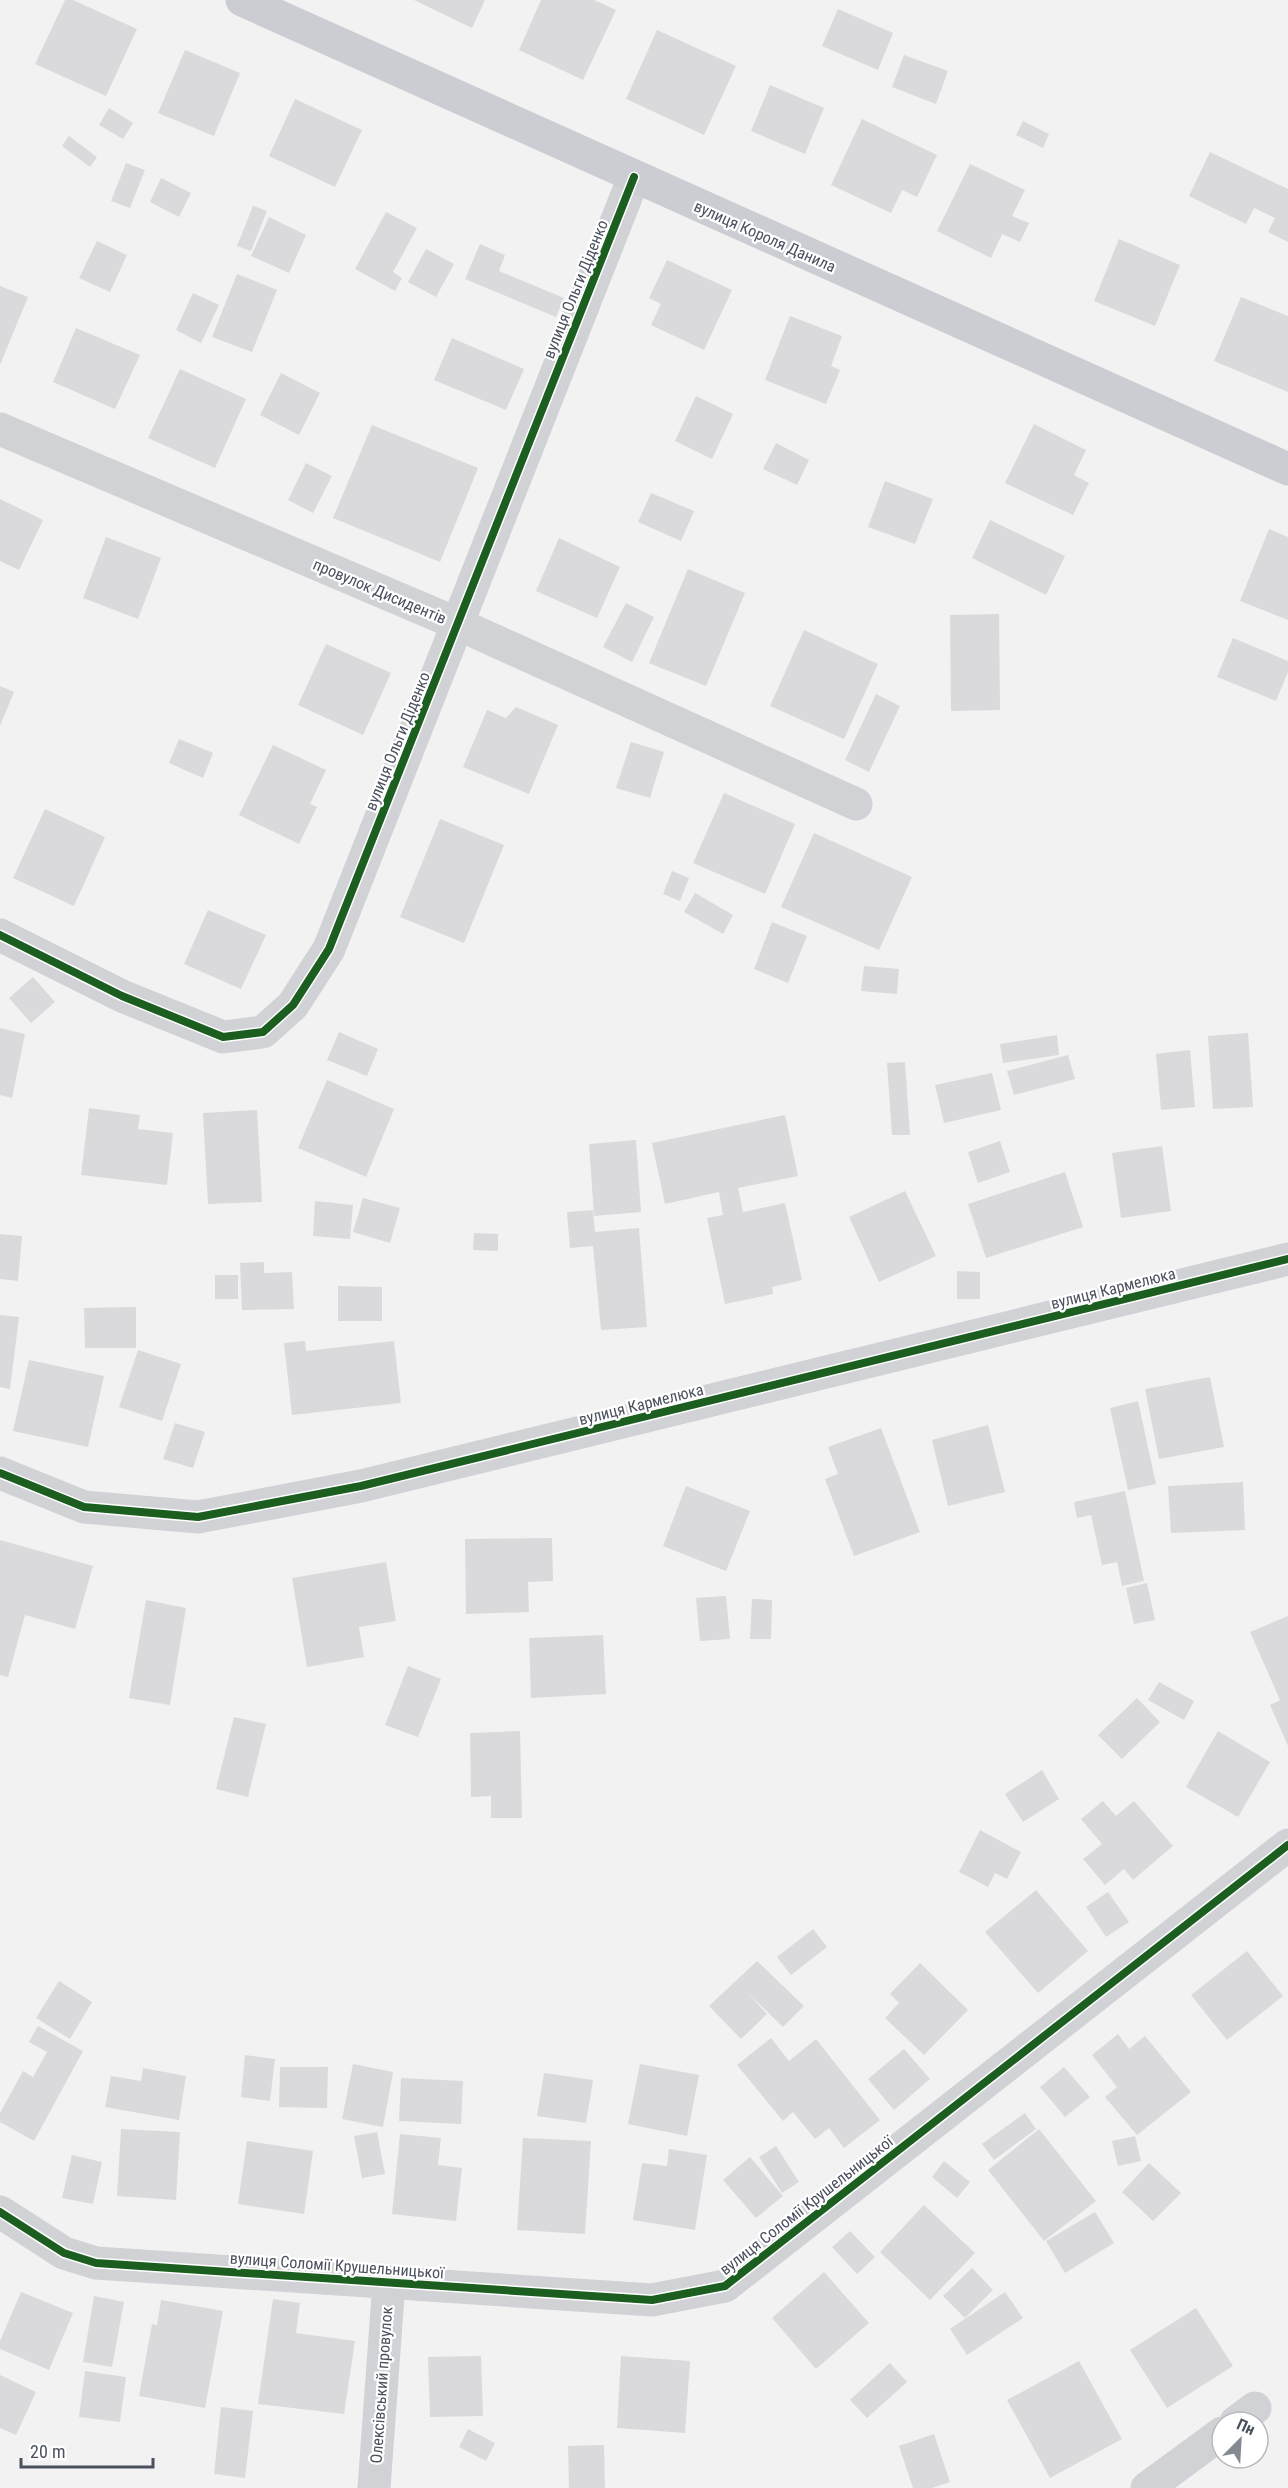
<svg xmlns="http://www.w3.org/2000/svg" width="1288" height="2488" font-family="'Roboto Condensed',sans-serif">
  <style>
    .building { fill: #dadadc }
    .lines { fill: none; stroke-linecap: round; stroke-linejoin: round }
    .minor { stroke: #d1d2d5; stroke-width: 33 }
    .major { stroke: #cbcdd2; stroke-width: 33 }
    .cycleway-casing { stroke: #fff; stroke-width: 11 }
    .cycleway { stroke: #1b5e20; stroke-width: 8 }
    .labels { text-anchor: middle; stroke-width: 4.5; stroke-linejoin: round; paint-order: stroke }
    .street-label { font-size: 16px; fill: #4a505e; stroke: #fff }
  </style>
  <rect width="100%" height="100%" fill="#f2f2f2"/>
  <path class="building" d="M65 0H73L137 29 106 96 35 64Z
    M414 0H485L472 28Z
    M541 0H594L616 10 583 80 519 50Z
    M838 9 893 33 878 70 822 46Z
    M657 30 736 66 704 135 626 99Z
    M185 50 240 73 214 136 158 113Z
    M904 55 948 71 936 104 892 87Z
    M770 85 824 108 805 154 751 131Z
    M295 99 362 130 335 187 269 156Z
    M109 108 133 123 123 139 99 125Z
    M862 119 937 155 917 197 902 190 891 213 831 185Z
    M1023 121 1049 134 1043 148 1016 135Z
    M69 136 97 157 90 167 62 146Z
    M1210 152 1288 189V242L1268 232 1275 218 1254 208 1246 224 1189 196Z
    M126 163 145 170 130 208 111 201Z
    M970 164 1025 190 1012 216 1029 223 1020 242 1002 234 991 258 937 231Z
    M161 178 191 193 179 217 150 202Z
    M253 206 267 211 251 251 237 246Z
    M386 212 417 228 393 272 402 278 395 291 355 269Z
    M269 217 306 235 289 273 251 256Z
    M1119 239 1180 265 1155 326 1094 301Z
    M97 241 127 255 110 292 79 278Z
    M480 244 505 255 499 271 564 298 556 317 465 279Z
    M426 249 454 264 436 297 408 282Z
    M667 260 732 290 704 350 651 325 661 304 649 298Z
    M237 274 277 290 252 352 212 337Z
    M0 286 28 297 0 365Z
    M193 293 219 305 201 343 176 330Z
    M1241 297 1288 316V392L1214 361Z
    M790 316 842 336 831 366 840 370 826 404 765 380Z
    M76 328 140 355 115 409 53 382Z
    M452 338 524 369 506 410 434 380Z
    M180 369 246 399 215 468 148 438Z
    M281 373 320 393 299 435 260 415Z
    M696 396 733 414 712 459 675 441Z
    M1034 424 1086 450 1074 475 1089 483 1073 515 1005 483Z
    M372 425 478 468 440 562 333 518Z
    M776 443 809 460 797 485 763 469Z
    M306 463 332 476 313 513 288 500Z
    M885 481 933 499 915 544 868 527Z
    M651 493 694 511 681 541 638 522Z
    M0 499 43 520 19 570 0 561Z
    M990 520 1065 556 1046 595 972 558Z
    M1269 529 1288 537V620L1240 601Z
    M106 537 161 558 138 619 83 598Z
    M559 538 620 567 597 618 536 591Z
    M688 569 745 593 706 686 649 663Z
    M626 603 654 617 632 662 603 647Z
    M999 614 1000 710 951 711 950 615Z
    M804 630 878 664 844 739 770 706Z
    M1233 638 1288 661V672L1276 701 1217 677Z
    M326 644 391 673 363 735 298 705Z
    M0 686 14 692 0 726Z
    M876 694 900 706 869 772 845 760Z
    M516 707 558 725 529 794 463 767 487 710 506 718Z
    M179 739 213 753 203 778 169 763Z
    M631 742 664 752 650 798 616 788Z
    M273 745 326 770 310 804 317 807 299 844 239 815Z
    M724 793 795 824 765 894 693 863Z
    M45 809 105 837 74 906 13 878Z
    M440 819 504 845 464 943 400 917Z
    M814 833 912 877 879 950 781 907Z
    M672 871 689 878 680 901 663 894Z
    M695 893 733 915 723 934 684 912Z
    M208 910 266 935 241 989 184 964Z
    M772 922 807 936 788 983 754 969Z
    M864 966 899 969 897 994 861 991Z
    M33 977 55 1002 31 1023 9 998Z
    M0 1028 25 1034 12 1098 0 1095Z
    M339 1032 378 1049 367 1076 327 1060Z
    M1248 1033 1253 1107 1213 1109 1208 1036Z
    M1057 1035 1059 1055 1003 1063 1000 1044Z
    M1190 1050 1195 1107 1161 1110 1156 1054Z
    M1068 1055 1075 1079 1014 1095 1007 1071Z
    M905 1062 910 1135H892L887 1063Z
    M992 1073 1001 1110 944 1123 935 1085Z
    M327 1080 394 1109 366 1177 298 1148Z
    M89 1108 140 1115 138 1129 173 1133 167 1185 81 1175Z
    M257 1110 262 1202 208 1204 203 1113Z
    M785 1115 798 1176 738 1188 743 1212 785 1203 802 1280 772 1287 773 1294 725 1304 707 1218 723 1215 719 1192 665 1204 652 1143Z
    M636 1140 641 1212 594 1216 589 1144Z
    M1000 1141 1010 1172 978 1183 968 1152Z
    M1162 1146 1171 1211 1121 1218 1112 1153Z
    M1065 1172 1083 1227 986 1258 968 1204Z
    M905 1191 936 1256 879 1282 849 1217Z
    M363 1198 400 1208 390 1243 353 1232Z
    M315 1201 353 1205 350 1239 313 1236Z
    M593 1210 595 1232 639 1228 647 1327 601 1330 593 1246 570 1248 567 1212Z
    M474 1233 498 1234V1251L473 1250Z
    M0 1234 22 1236 18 1281 0 1279Z
    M264 1262V1273L292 1272 294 1309 242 1310 240 1263Z
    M957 1271 980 1272V1299H957Z
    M215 1275H238V1299H215Z
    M338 1286 382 1287V1321H338Z
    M136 1307V1348H85L84 1308Z
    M0 1315 19 1317 10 1389 0 1387Z
    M305 1341 306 1351 394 1341 401 1403 292 1415 284 1343Z
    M138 1350 181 1364 162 1421 119 1407Z
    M29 1360 104 1376 88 1447 13 1431Z
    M1210 1377 1224 1447 1159 1459 1145 1389Z
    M1138 1401 1156 1484 1128 1490 1110 1408Z
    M175 1423 205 1432 193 1468 163 1459Z
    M988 1425 1005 1492 948 1506 932 1440Z
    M881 1428 920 1532 854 1556 825 1479 838 1474 828 1447Z
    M1243 1482 1245 1530 1171 1533 1168 1486Z
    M686 1486 750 1511 726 1571 663 1546Z
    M1125 1491 1144 1581 1122 1586 1117 1562 1102 1565 1091 1515 1077 1518 1074 1502Z
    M552 1538 553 1581 528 1582 529 1612 466 1614 465 1539Z
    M0 1540 93 1566 75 1629 25 1615 8 1677 0 1675Z
    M386 1562 396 1621 359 1627 364 1657 307 1667 292 1578Z
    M1147 1583 1155 1620 1134 1624 1126 1588Z
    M726 1596 730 1639 700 1641 696 1598Z
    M752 1599 772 1600 771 1639H750Z
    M146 1600 186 1608 170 1705 129 1698Z
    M1288 1616V1746L1270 1705 1280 1700 1250 1632Z
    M603 1635 606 1694 531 1698 529 1638Z
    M408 1666 441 1679 418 1737 385 1725Z
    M1159 1682 1194 1701 1184 1720 1148 1700Z
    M1137 1698 1160 1722 1122 1759 1098 1735Z
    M234 1717 266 1724 248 1797 216 1789Z
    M520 1731 522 1818H491V1796L471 1797 470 1733Z
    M1218 1731 1270 1762 1238 1817 1186 1787Z
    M1042 1770 1059 1799 1023 1822 1005 1794Z
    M1103 1801 1116 1816 1134 1801 1173 1846 1133 1880 1124 1869 1105 1885 1083 1859 1102 1844 1081 1819Z
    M980 1830 1021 1852 1007 1879 995 1873 988 1887 959 1872Z
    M1036 1890 1088 1951 1038 1993 985 1932Z
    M1108 1892 1129 1922 1106 1937 1086 1907Z
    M813 1929 827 1947 791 1975 777 1957Z
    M1247 1951 1283 1996 1227 2040 1191 1995Z
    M757 1961 804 2006 783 2027 747 1992 767 2014 741 2039 709 2006Z
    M920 1963 968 2010 924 2055 885 2018 899 2003 890 1994Z
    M59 1981 92 2002 70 2039 36 2018Z
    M38 2026 83 2051 34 2141 0 2122V2113L23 2071 33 2077 47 2052 29 2042Z
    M1118 2034 1129 2049 1145 2036 1191 2092 1137 2135 1105 2097 1117 2087 1092 2055Z
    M771 2038 789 2061 816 2039 880 2120 844 2148 829 2128 815 2139 793 2112 783 2121 737 2065Z
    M904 2049 930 2079 894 2110 868 2079Z
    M245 2055 275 2059 270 2101 241 2097Z
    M353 2064 393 2072 383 2127 342 2119Z
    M640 2064 699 2075 687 2136 628 2124Z
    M280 2067H328L327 2108 279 2107Z
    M1064 2067 1090 2097 1065 2117 1040 2087Z
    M143 2068 186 2076 179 2120 105 2107 111 2076 141 2081Z
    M544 2073 593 2080 586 2123 537 2116Z
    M401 2078 463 2081 461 2124 399 2121Z
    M1025 2113 1036 2129 994 2160 982 2144Z
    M121 2129 180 2132 176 2200 117 2196Z
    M1039 2129 1096 2201 1044 2241 988 2170Z
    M377 2132 385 2174 362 2178 354 2136Z
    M400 2134 441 2138 438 2165 462 2168 456 2221 392 2214Z
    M1135 2136 1141 2161 1118 2166 1112 2141Z
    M523 2138 591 2141 585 2234 517 2230Z
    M247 2141 313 2151 304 2214 238 2204Z
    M776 2146 799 2182 782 2193 759 2157Z
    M669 2149 707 2155 695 2230 633 2220 642 2163 667 2166Z
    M72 2155 102 2162 93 2204 62 2198Z
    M750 2157 783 2196 756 2218 723 2180Z
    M944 2161 970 2182 957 2198 932 2177Z
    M1149 2163 1181 2193 1153 2221 1122 2192Z
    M924 2205 975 2253 930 2300 880 2252Z
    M1095 2212 1114 2243 1065 2273 1046 2241Z
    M850 2231 875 2257 857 2274 832 2247Z
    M972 2268 993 2290 965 2318 943 2296Z
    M824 2272 869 2323 816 2369 772 2318Z
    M21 2292 73 2313 49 2370 0 2349V2341Z
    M1005 2292 1023 2318 967 2355 950 2329Z
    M94 2296 124 2302 112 2367 83 2362Z
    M273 2299 300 2303 296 2333 355 2341 344 2414 258 2404Z
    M161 2300 223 2311 205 2408 139 2396 152 2324 157 2325Z
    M1196 2308 1233 2366 1167 2408 1130 2350Z
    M481 2356 483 2416 430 2417 428 2357Z
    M621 2356 690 2361 685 2433 617 2428Z
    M1079 2361 1122 2439 1050 2478 1007 2400Z
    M890 2363 907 2382 867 2418 850 2400Z
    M85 2371 126 2377 120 2422 79 2417Z
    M0 2375 36 2392 16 2435 0 2428Z
    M221 2407 253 2411 245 2478 214 2474Z
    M468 2429 495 2443 486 2461 459 2447Z
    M934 2434 950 2482 932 2488H913L899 2446Z
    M604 2445 605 2488H569L568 2446Z"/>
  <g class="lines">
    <path class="minor" d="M0 429 458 624 856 804
      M0 935 122 996 223 1037 263 1032 293 1005 329 949 634 177
      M0 1473 84 1507 198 1517 361 1486 1288 1259
      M0 2212 64 2253 96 2263 652 2300 725 2286 1288 1845
      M1236 2422 1255 2408
      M374 2488 389 2282
      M1147 2488 1222 2433"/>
    <path class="major" d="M242 0 1288 469"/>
    <defs>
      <path id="cycleway" d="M0 935 122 996 223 1037 263 1032 293 1005 329 949 634 177
        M0 1473 84 1507 198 1517 361 1486 1288 1259
        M0 2212 64 2253 96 2263 652 2300 725 2286 1288 1845"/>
    </defs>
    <use href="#cycleway" class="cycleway-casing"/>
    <use href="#cycleway" class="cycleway"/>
  </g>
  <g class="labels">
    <g class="street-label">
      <text transform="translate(765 236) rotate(24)" y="6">вулиця Короля Данила</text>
      <text transform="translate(575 289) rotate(-68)" y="6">вулиця Ольги Діденко</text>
      <text transform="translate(380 591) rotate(23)" y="6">провулок Дисидентів</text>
      <text transform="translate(397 741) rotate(-68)" y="6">вулиця Ольги Діденко</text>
      <text transform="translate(1113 1288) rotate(-14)" y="6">вулиця Кармелюка</text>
      <text transform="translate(641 1404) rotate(-14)" y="6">вулиця Кармелюка</text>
      <text transform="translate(806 2205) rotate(-38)" y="6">вулиця Соломії Крушельницької</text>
      <text transform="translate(337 2265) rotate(4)" y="6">вулиця Соломії Крушельницької</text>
      <text transform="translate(381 2385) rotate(-86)" y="6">Олексівський провулок</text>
    </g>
  </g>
  <g transform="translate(1240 2440) rotate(24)"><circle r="28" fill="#ffffff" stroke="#b7b9bf" stroke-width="1.5"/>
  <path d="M0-4.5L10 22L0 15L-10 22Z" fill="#858992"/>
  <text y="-9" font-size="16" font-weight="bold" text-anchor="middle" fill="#4a505e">Пн</text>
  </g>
  <path d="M21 2458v9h132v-9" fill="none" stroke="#4a505e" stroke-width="3"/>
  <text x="30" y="2458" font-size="18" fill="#4a505e" stroke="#ffffff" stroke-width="4.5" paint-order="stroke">20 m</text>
</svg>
